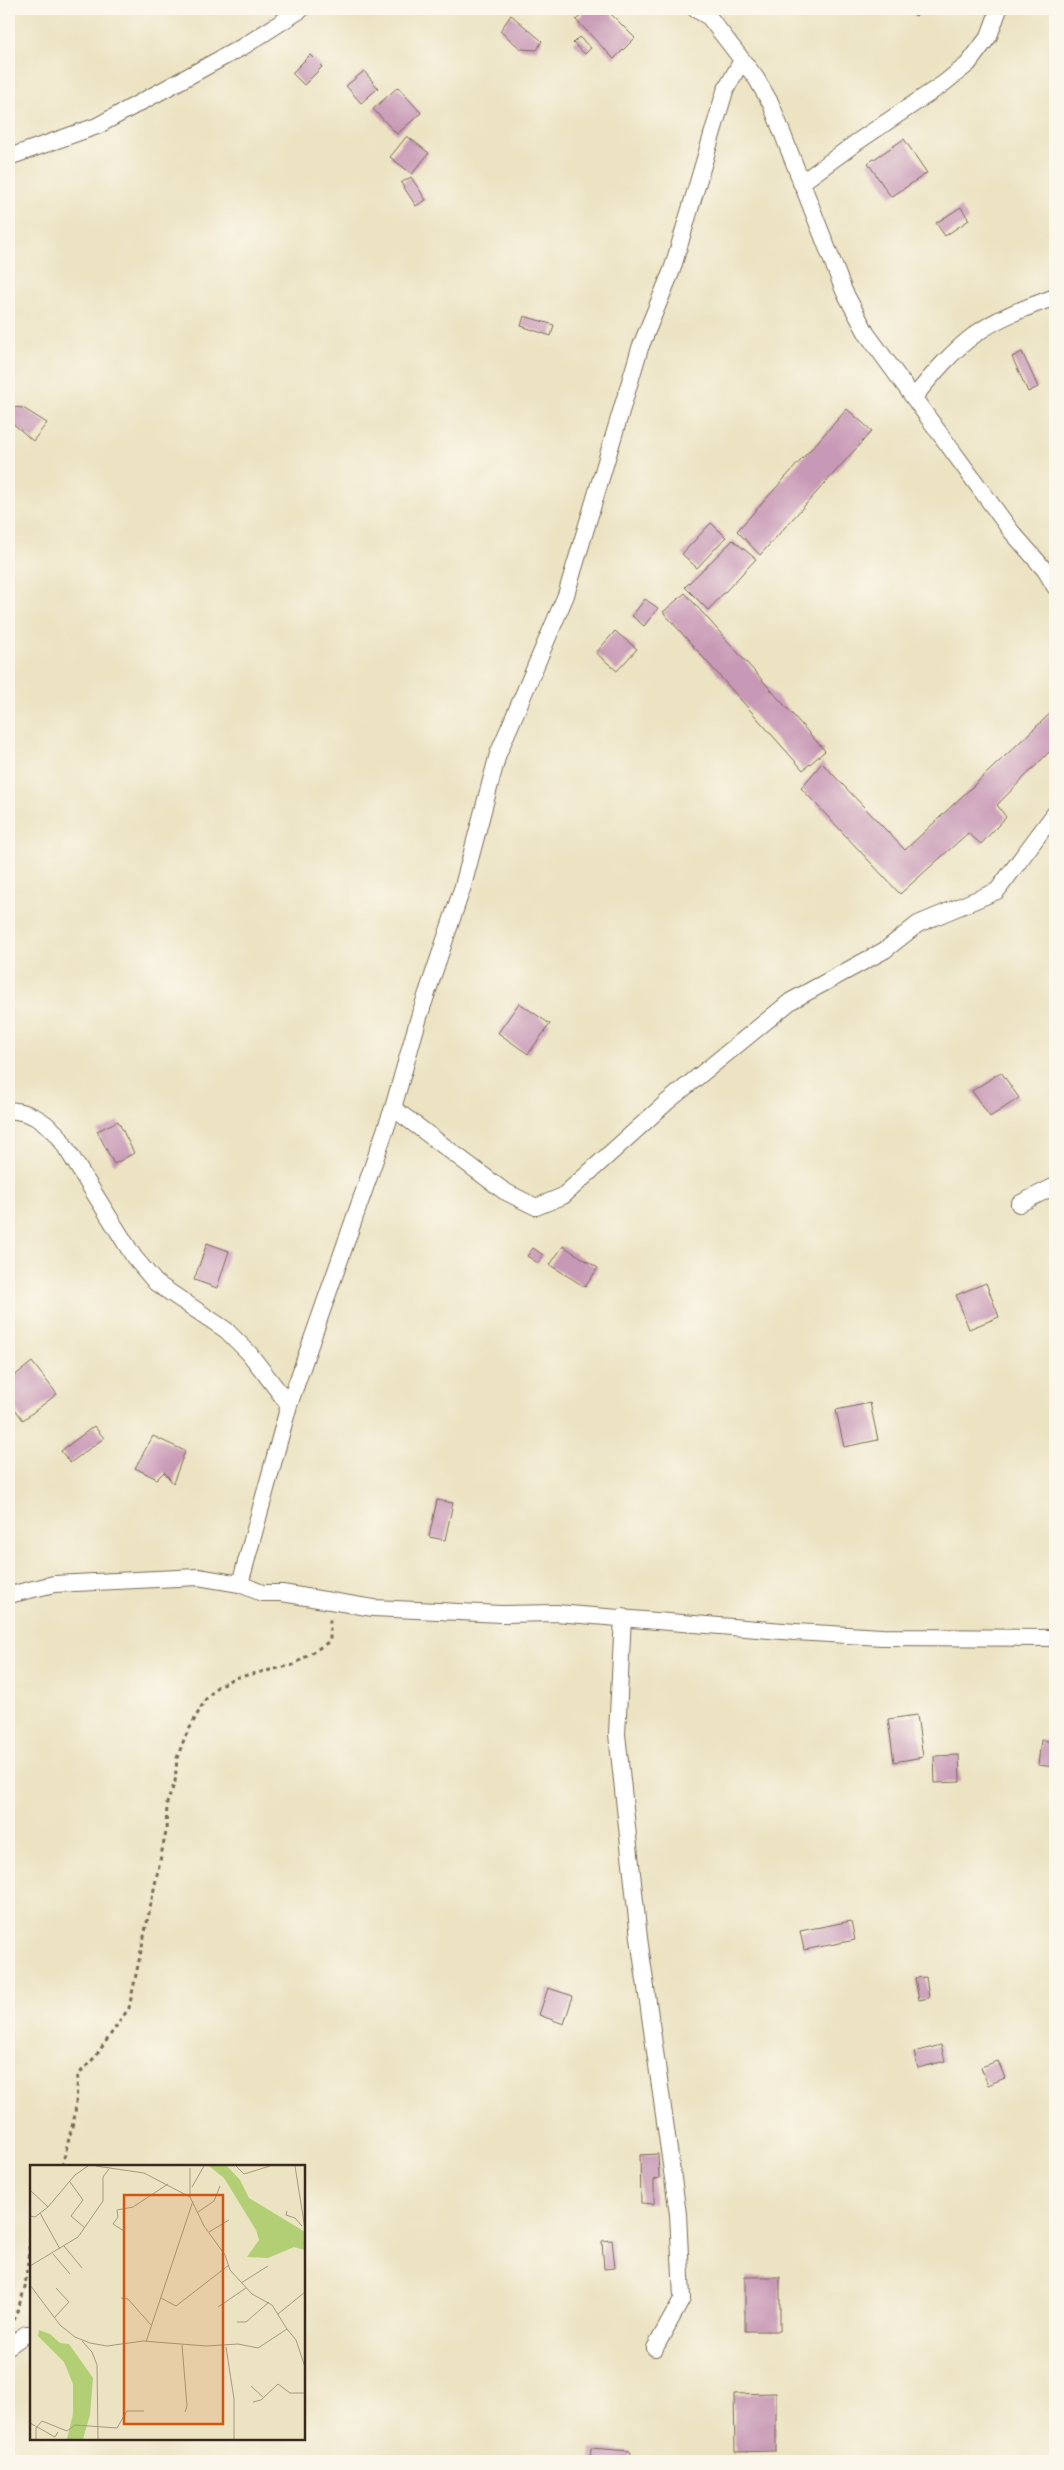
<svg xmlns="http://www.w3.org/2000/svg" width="1064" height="2470" font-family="'IM FELL Great Primer',serif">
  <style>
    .building { fill: #c899b6 }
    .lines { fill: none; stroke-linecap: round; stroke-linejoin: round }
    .street-casing { stroke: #796b57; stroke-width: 18 }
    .path { stroke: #796b57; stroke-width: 3; stroke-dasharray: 4 4; stroke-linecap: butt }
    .street { stroke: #fff; stroke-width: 16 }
    .inset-road { fill: none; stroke: #a59980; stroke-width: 1 }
    .view { fill: #d7540e; fill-opacity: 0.15; stroke: #d7540e; stroke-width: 2.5 }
    .inset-edge { fill: none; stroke: #3b2a1e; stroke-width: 2.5 }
  </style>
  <rect width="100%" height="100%" fill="#fbf7ec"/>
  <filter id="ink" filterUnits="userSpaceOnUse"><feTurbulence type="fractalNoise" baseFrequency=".02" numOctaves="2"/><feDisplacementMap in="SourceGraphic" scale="10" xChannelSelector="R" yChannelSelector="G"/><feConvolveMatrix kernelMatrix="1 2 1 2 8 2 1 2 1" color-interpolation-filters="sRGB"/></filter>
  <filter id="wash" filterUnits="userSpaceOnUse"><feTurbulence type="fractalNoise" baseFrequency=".0096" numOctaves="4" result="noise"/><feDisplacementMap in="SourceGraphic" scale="20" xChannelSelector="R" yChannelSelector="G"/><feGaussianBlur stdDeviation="1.12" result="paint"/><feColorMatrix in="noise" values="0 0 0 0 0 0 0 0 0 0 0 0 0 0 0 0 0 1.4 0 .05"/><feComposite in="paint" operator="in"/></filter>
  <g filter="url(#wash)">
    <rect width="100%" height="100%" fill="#ece3c2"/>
    <g id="blocks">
      <path class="building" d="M588 9H606L635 38 614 59 576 20Z
        M905 9H922L916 16Z
        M511 15 542 41 537 50 521 49 500 31Z
        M579 37 591 48 585 54 573 43Z
        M310 55 322 67 304 85 292 73Z
        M364 71 378 88 361 103 346 86Z
        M398 87 421 113 397 134 373 109Z
        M407 136 429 153 412 174 390 157Z
        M904 139 927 173 891 197 868 163Z
        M411 177 426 200 416 206 401 183Z
        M961 207 969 220 945 236 936 223Z
        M524 316 554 325 551 336 521 326Z
        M1022 352 1038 387 1028 392 1012 357Z
        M14 407 23 408 47 423 33 441 9 420Z
        M847 409 872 431 760 555 737 531Z
        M711 523 726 537 697 568 682 554Z
        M733 540 756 559 708 610 685 587Z
        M685 593 825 751 803 770 663 612Z
        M645 599 658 608 644 626 632 616Z
        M615 631 637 649 617 671 596 653Z
        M1055 709V746L997 805 1006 817 981 844 968 833 900 894 801 788 822 763 905 850Z
        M519 1003 550 1024 528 1054 498 1033Z
        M1001 1072 1019 1098 990 1117 972 1091Z
        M118 1121 134 1153 114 1164 97 1131Z
        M207 1243 229 1251 217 1288 194 1280Z
        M563 1246 598 1268 585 1287 550 1265Z
        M533 1248 543 1255 538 1263 527 1256Z
        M986 1283 999 1317 969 1329 956 1295Z
        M32 1362 57 1394 23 1420 9 1401V1380Z
        M870 1403 878 1440 844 1447 836 1410Z
        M94 1426 104 1438 70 1463 61 1451Z
        M153 1436 185 1451 173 1483 164 1472 157 1479 135 1468Z
        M437 1500 453 1503 445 1540 429 1537Z
        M917 1715 923 1757 894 1762 888 1719Z
        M1041 1740 1055 1742V1767L1038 1765Z
        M959 1755 960 1782 935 1783 934 1756Z
        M851 1921 855 1940 804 1950 800 1931Z
        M926 1977 929 1998 919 2000 915 1978Z
        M548 1988 573 1996 564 2024 539 2015Z
        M941 2045 945 2061 918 2068 914 2052Z
        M998 2061 1005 2078 988 2085 981 2067Z
        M658 2154 659 2178 654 2180V2204L641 2203 640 2155Z
        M612 2240 615 2268 604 2269 602 2241Z
        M745 2277H780V2331H745Z
        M776 2393V2451L735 2452 734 2394Z
        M591 2448 630 2451 629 2461H590Z
        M763 2459 764 2461H743V2460Z"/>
    </g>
  </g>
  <g filter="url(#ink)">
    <use href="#blocks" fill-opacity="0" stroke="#796b57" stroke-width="1"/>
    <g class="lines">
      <defs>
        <path id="street" d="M695 9 709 17 756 78 771 104 844 291 867 334 1011 531 1045 570 1055 587
          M9 157 97 126 244 46 302 9
          M801 183 857 142 943 84 968 64 989 36 999 9
          M914 397C933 374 953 350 977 333 1001 316 1028 307 1055 297
          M393 1108 504 1191 536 1207 563 1196 667 1102 791 1001 885 950 918 924 997 891 1055 813
          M9 1110C31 1112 43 1120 58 1135L134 1257 156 1283 226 1330 249 1353 289 1405
          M1019 1204 1055 1186
          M240 1584 289 1405 393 1108 419 1017 463 886 498 754 566 595 640 348 672 270 725 91 742 60
          M9 1595 54 1584 198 1577 240 1584 262 1593H282L373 1608 502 1614 556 1613 795 1632 882 1637 1055 1638
          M623 1617 617 1734 639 1938 678 2214 681 2276 682 2299 655 2348
          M9 2346 26 2334H31"/>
      </defs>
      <use href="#street" class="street-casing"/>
      <path class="path" d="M62 2166 75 2115 78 2075 95 2057 129 2008 166 1832 167 1803 175 1782 177 1758 185 1737 205 1700 217 1687 234 1678 293 1665 330 1641V1617
        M14 2320 25 2288 31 2230"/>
      <use href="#street" class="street"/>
    </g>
  </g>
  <g transform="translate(30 2165)">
    <rect width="275" height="275" fill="#ece3c2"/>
    <path d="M179 1H197L210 15 219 33 275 67V85L264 82 238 93 217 92 229 75 226 65 194 13ZM9 165 20 169 30 178 39 179 63 213 60 250 53 274H37L43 249V219L34 197 8 171Z" fill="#b2cf76"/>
    <path class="inset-road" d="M66 1 114 8 160 32 174 61 195 90 200 105 222 129 242 140 257 164M206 1 214 9 240 1M265 1 275 64M40 17 53 35 41 51 55 63M162 22 174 1M0 25 18 42M160 32V3M257 46 256 50 265 53 272 61M168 47 184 36 190 21M10 48 30 84M0 51 5 52 18 42 45 10 58 1M94 66 83 59 88 52 87 45 103 42 138 19M179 67 199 55M34 81 52 103M23 89 40 109M0 101 48 72 73 36V12L79 4M211 118 238 101M0 120 30 160 45 172 60 178 77 181 113 176 176 181 208 179 228 183 257 164 266 175 275 202M91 133 98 134 121 160M131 133 146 141 199 100M188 142 216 123M248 149 275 127M24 153 39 137 26 123M207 157H216L239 137M52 176 62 187 67 200 68 274M116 177 163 36M152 180 157 241 155 247M196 182 204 234V274M221 221 233 232M223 237 231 235 248 219 260 228H275M0 258 25 272 28 267M6 274V263L12 256 37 266 45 260 87 263 97 246H114"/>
    <path class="view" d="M94 30H193V259H94Z"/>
    <rect width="275" height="275" class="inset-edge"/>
  </g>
  <rect width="1064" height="2470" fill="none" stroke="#fbf7ec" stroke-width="30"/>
</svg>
